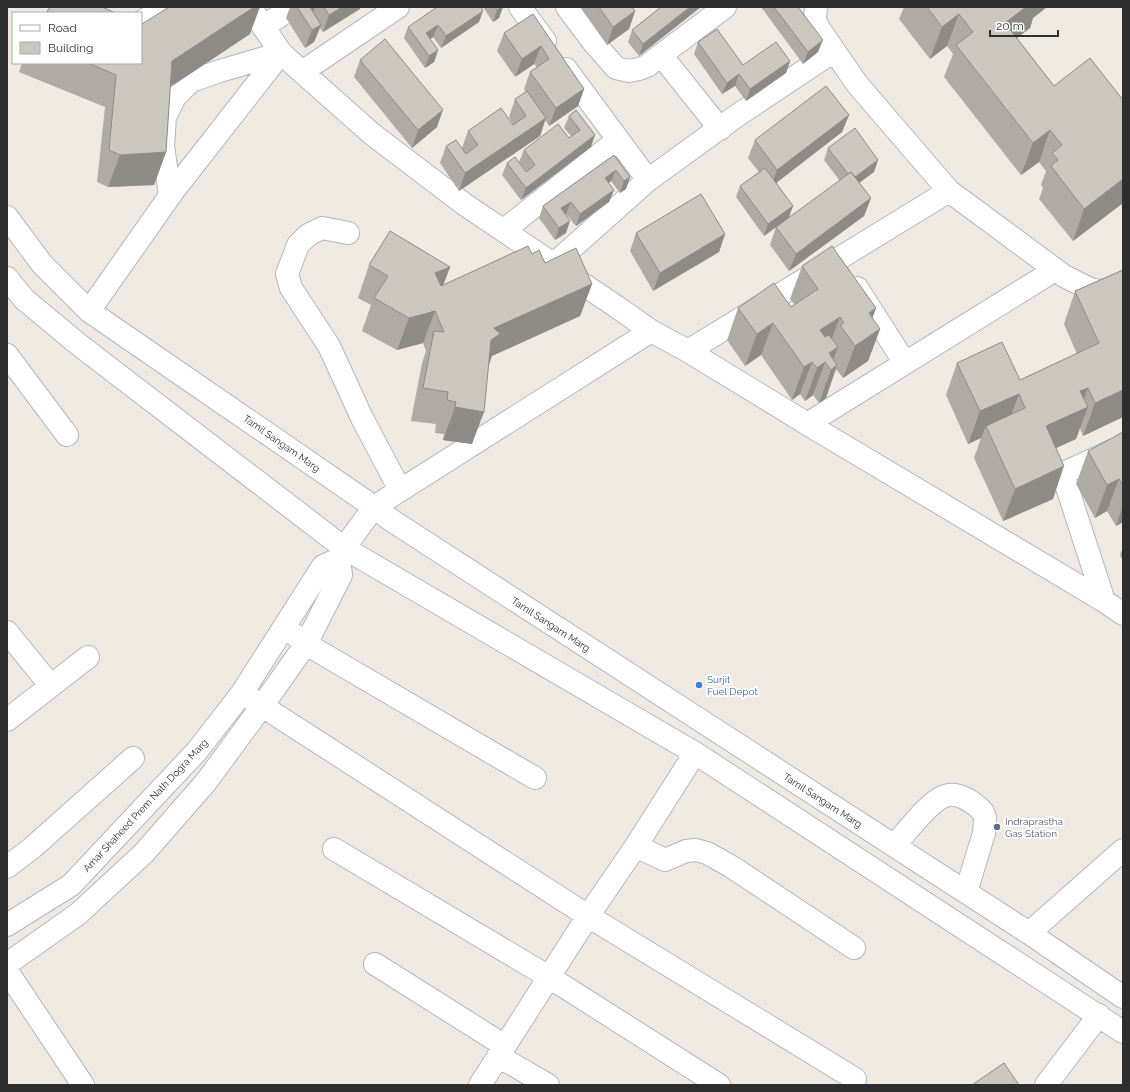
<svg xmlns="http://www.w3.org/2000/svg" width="1130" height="1092" font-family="Raleway,sans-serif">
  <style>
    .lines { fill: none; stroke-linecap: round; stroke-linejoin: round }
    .minor-casing { stroke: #b4b7c1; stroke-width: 24 }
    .minor { stroke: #fff; stroke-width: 22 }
    .wall { fill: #afaba4 }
    .shaded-wall { fill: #8e8b86 }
    .building { fill: #cbc7bf; stroke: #8e8b86 }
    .shop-dot { fill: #3f7fe0; stroke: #fff; stroke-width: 1.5 }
    .service-dot { fill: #5c6f8a; stroke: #fff; stroke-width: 1.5 }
    .labels { text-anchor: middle; stroke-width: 4; stroke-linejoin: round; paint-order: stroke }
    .street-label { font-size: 10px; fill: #2e2e2e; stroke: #fff }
    .shop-label { font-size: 10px; fill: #366cbe; stroke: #fff; text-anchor: start }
    .service-label { font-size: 10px; fill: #4e5e75; stroke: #fff; text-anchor: start }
  </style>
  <rect width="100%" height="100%" fill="#efe9e1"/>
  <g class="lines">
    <defs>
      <path id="minor" d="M250 7 281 53 302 72 372 134 464 204 617 307 651 331 688 351 814 428 1104 601 1123 614
        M520 7 545 41
        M567 7 594 43 616 68 629 71 639 69 647 66 661 55
        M816 7 815 19 818 27 857 84 949 191 1064 276 1090 289 1123 295
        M141 22 166 7
        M263 27 293 7
        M566 69 648 180
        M302 72 398 7
        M720 129 661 55 725 7
        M170 195 163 146 165 117 175 97 191 81 220 71 281 53
        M7 217 42 264 89 311 374 507 391 520 1029 933 1123 997
        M504 230 618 140
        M348 233 322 228 308 235 298 245 287 274 291 288 329 346 362 418 400 490
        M554 264 648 180 735 117 834 51
        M7 278 24 299 78 344 344 548 695 753 1123 1032
        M857 288 905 363
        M89 311 174 190 281 53
        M688 351 949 191
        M7 355 67 435
        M807 424 1055 270
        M1104 601 1064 478V475L1068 471 1123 446
        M7 632 51 686
        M295 635 306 644 535 778
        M242 693 588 916 855 1079
        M7 720 88 657
        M636 846 665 860 686 851 696 850 707 853 732 867 854 948
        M894 846C906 833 929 801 945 796 958 791 975 803 983 812L985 818 984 833 966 892
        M334 849 549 977 719 1085
        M7 867 32 848 133 758
        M7 925 71 885 197 751 242 693 323 566 339 559 344 548 374 507 651 331
        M1029 933 1123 850
        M7 964 78 914 144 853 206 782 262 706 306 644 341 575 339 559
        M375 964 505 1046
        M7 971 83 1085
        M498 1056 548 1085
        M480 1085 588 916 636 846 695 753
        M1046 1085 1099 1015"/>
    </defs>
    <use href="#minor" class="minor-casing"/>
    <use href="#minor" class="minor"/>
  </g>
  <path class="wall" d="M290 7H360V9L323 32 320 28 314 42 305 48 286 18Z
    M483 7H503L499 18 493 22Z
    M580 7H632L635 11 629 29 607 45Z
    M661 7 639 56 628 42 632 30Z
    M761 7H798L818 52 803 64Z
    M904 7H1047L1033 18 1030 28 1017 38 1054 86 1123 100V203L1073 241 1039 199 1043 188 1041 185 1046 171 1039 162 1021 175 944 77 953 54 947 46 930 59 899 19Z
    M533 14 584 89 578 106 549 126 545 120 540 136 459 191 440 163 446 146 466 154 462 148 468 131 513 124 509 117 515 99 526 92 524 89 530 72 537 67 534 64 515 77 497 51 504 33Z
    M479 22 441 48 433 37 430 39 438 50 434 62 425 68 404 38 408 27Z
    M142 24 250 34 170 87 166 152 154 185 108 187 97 182 105 107 19 72 22 63H141Z
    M698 42 743 65 790 61 786 73 746 101 735 86 722 94 694 54Z
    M360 60 437 127 412 148 354 77Z
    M576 110 591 147 521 200 502 175 507 163 526 171 519 162 524 150 569 138 571 136 564 128 569 116Z
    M849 115 842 132 776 183 793 206 789 218 840 181 824 160 828 148 878 160 874 172 859 183 871 198 864 216 789 271 770 245 776 227 782 223 764 236 736 197 740 186 759 172 748 158 755 140Z
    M614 155 630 177 626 189 620 193 611 181 609 183 614 190 609 202 576 226 566 214H565L566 233 555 240 539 218 543 206Z
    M636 233 725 234 719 252 653 291 630 251Z
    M532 254 545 263 592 284 580 316 492 356 489 364 472 444 443 440 444 434 435 433 436 424 411 421 422 363 426 351 423 343 397 350 362 331 371 305 358 298 369 265 450 267 443 285Z
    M802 266 876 308 872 318 880 329 868 361 843 378 836 369 826 398 819 403 813 395 805 401 800 394 792 400 761 355 745 366 727 340 738 308 791 307 795 305 790 299Z
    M1123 270V417L1083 436 1080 428 1076 439 1056 448 1053 499 1003 521 974 458 981 438 968 444 946 395 957 363 1020 380 1077 354 1064 324 1075 291Z
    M1123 432V522L1116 526 1107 511 1095 518 1076 484 1088 451Z
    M1123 546V561L1120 555Z"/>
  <path class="shaded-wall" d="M254 7H260L250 34 160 94 172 61Z
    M307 7H315L312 16Z
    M342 7H360V9L323 32 329 15Z
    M502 7H503L499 18 493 22 497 10Z
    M690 7H701L639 56 643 44Z
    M1026 7H1047L1033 18 1030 28 993 56 1005 23Z
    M483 11 479 22 441 48 446 36Z
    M635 11 629 29 607 45 613 27Z
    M959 14 947 46 930 59 942 27Z
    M321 25 314 42 305 48 312 30Z
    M438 25 433 37 422 45 426 33Z
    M823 40 818 52 803 64 808 52Z
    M541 46 534 64 515 77 522 59Z
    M438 50 434 62 425 68 429 56Z
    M790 61 786 73 746 101 750 89Z
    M739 74 735 86 722 94 727 83Z
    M584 89 578 106 549 126 556 108Z
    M443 110 437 127 412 148 418 130Z
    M849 115 842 132 771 187 777 170Z
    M546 118 540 136 459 191 465 173Z
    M1050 130 1039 162 1021 175 1033 143Z
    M595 135 591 147 521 200 526 188Z
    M166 152 154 185 108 187 120 155Z
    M878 160 874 172 848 191 852 180Z
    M616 170 611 181 600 189 605 178Z
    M630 177 626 189 620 193 624 181Z
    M1123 179V203L1073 241 1084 209Z
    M614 190 609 202 576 226 580 214Z
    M871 198 864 216 789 271 796 254Z
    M571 202 566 214 557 220 561 208Z
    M793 206 788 218 764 236 768 224Z
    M570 221 566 233 555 240 559 228Z
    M725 234 719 252 653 291 660 273Z
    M450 267 438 299 435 273Z
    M592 284 580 316 492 356 488 367 480 373 494 328Z
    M876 308 865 339 880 329 868 361 843 378 855 346 869 313Z
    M435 311 423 343 397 350 409 318Z
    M840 317 828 349 820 330Z
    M773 323 761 355 745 366 757 334Z
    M838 347 830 369 829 353Z
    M812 362 800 394 792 400 804 367Z
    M825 362 813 395 805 401 817 368Z
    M837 365 826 398 819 403 831 370Z
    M1088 388 1080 410 1088 407 1076 439 1034 458 1046 426 1080 391Z
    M1123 390V417L1083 436 1095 403Z
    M1019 394 1007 426H986L981 438 968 444 980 411Z
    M455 407 484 412 472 444 443 440Z
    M1064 466 1053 499 1003 521 1015 489Z
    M1119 479 1107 511 1095 518 1107 485Z
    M1123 506V522L1116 526Z"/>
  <path class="building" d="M50 7H102L116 13H46Z
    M169 7H254L172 61 166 152 120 155 109 150 116 75 88 63H141V24H142Z
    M297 7H310L321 25 312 30Z
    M324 7H342L329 15Z
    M437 7H481L483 11 446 36 438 25 426 33 438 50 429 56 408 27Z
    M495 7H502L497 10Z
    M599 7H632L635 11 613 27Z
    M661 7H690L643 44 632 30Z
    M774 7H798L823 40 808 52Z
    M927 7H1026L1005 23 1054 86 1090 58 1123 100V179L1084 209 1051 166 1058 160 1052 153 1062 145 1050 130 1033 143 956 45 973 32 959 14 942 27Z
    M533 14 584 89 556 108 530 72 549 59 541 46 522 59 504 33Z
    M717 29 743 65 776 42 790 61 750 89 739 74 727 83 698 42Z
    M385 39 443 110 418 130 360 60Z
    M826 86 849 115 777 170 755 140Z
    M527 91 546 118 465 173 446 146 456 140 466 154 478 145 468 131 501 108 513 125 526 116 515 99Z
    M576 110 595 135 526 188 507 163 515 157 526 172 535 165 524 150 558 124 569 138 580 130 569 116Z
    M855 128 878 160 855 177 851 172 848 174 828 148Z
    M614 155 630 177 624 181 616 170 605 178 614 190 580 214 571 202 561 208 570 221 559 228 543 206Z
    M765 168 793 206 768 224 740 186Z
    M851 172 871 198 796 254 776 227Z
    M701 194 725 234 660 273 636 233Z
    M390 231 450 267 435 273 441 286 528 246 532 254 539 250 545 263 576 248 592 284 494 328 500 334 491 340 484 412 455 407 456 402 447 400 448 392 423 388 434 331 444 332 435 311 409 318 374 298 388 276 369 265Z
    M832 246 876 308 869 313 880 329 855 346 840 325 844 323 840 317 820 330 825 337 829 335 838 347 829 353 837 365 831 370 825 362 817 368 812 362 804 367 773 323 757 334 738 308 774 283 791 307 818 289 802 266Z
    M1123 270V390L1095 403 1088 388 1080 391 1088 407 1046 426 1064 466 1015 489 986 426 1025 408 1019 394 980 411 957 363 1002 342 1020 380 1099 343 1075 291Z
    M1123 432V486L1119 479 1107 485 1088 451Z
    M1004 1063 1019 1085H972Z"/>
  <circle class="shop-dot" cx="699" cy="685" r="4"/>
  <circle class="service-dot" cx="997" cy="827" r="4"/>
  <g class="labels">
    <g class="street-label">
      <text transform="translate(282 443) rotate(35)" y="4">Tamil Sangam Marg</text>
      <text transform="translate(551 624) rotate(33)" y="4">Tamil Sangam Marg</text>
      <text transform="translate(823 800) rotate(33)" y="4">Tamil Sangam Marg</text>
      <text transform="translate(145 805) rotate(-47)" y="4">Amar Shaheed Prem Nath Dogra Marg</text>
    </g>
    <g class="shop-label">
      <text x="707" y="683">Surjit<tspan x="707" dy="12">Fuel Depot</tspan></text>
    </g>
    <g class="service-label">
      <text x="1005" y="825">Indraprastha<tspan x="1005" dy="12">Gas Station</tspan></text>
    </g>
  </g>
  <rect width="1130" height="1092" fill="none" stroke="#2e2e2e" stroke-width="16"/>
  <rect x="12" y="12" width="130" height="52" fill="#ffffff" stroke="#ababab"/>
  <rect x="20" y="25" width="20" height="6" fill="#ffffff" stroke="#ababab"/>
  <text x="48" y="32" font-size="12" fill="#2e2e2e">Road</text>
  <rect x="20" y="42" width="20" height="12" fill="#cbc7bf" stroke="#ababab"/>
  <text x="48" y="52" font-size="12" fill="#2e2e2e">Building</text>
  <path d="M990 30v6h68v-6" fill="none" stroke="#2e2e2e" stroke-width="2"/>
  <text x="996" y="30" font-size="12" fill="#2e2e2e" stroke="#ffffff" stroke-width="3" paint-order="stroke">20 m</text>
</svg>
